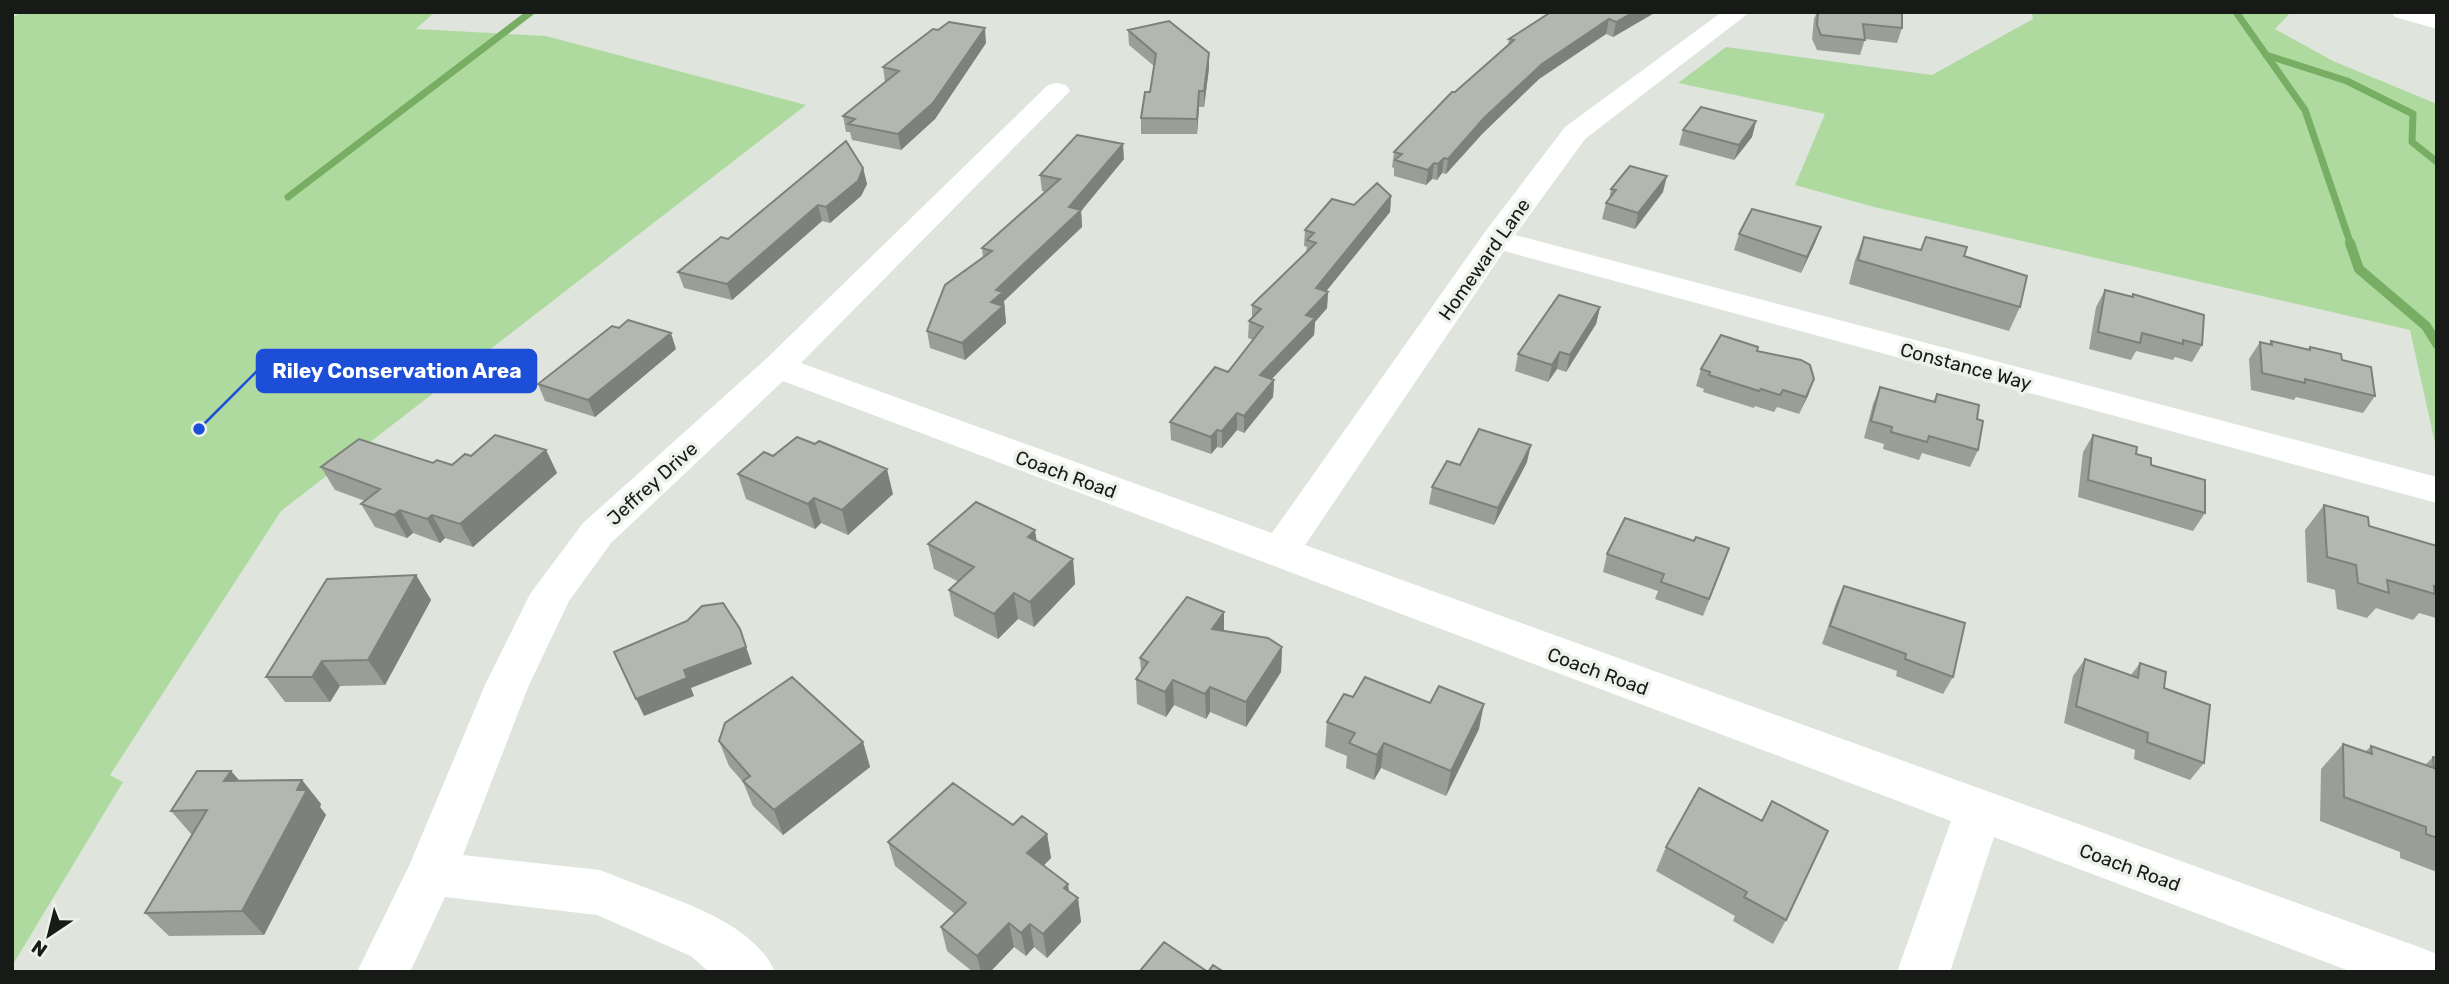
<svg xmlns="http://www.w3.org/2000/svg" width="2449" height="984" font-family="Rubik,sans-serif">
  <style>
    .green { fill: #afda9f }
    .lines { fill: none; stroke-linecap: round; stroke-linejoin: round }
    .stream-far1 { stroke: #77ae63; stroke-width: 7 }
    .stream { stroke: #77ae63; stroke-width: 10 }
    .minor { fill: #fff; fill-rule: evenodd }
    .wall { fill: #999e97 }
    .shaded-wall { fill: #7d817b }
    .building { fill: #b2b8b0; stroke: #7d817b; stroke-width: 2 }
    .labels { text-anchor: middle; stroke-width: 7; stroke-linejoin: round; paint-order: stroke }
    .street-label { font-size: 19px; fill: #181a17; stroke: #ecf2ea }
    .leader { fill: none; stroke: #1d4ed8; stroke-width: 2.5 }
    .callout-dot { fill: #1d4ed8; stroke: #ecf2ea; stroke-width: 2.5 }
    .callout { fill: #1d4ed8; stroke: #1d4ed8; stroke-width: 2.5 }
    .callout-label { font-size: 21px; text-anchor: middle; font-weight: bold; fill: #fff }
  </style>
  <rect width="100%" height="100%" fill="#dfe5dd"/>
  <path class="green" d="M22 12H435L416 29 546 36 806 105 281 511 110 775 123 782 12 966V18Z
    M2032 12H2291L2275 29 2333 61 2437 104V452L2410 330 1874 207 1795 185 1825 114 1678 83 1726 47 1932 75 2033 19Z"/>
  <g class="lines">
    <path class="stream-far1" d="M2236 12 2305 110 2351 245
      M2266 55 2347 81 2413 114 2412 142 2437 162
      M288 197 531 12"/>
    <path class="stream" d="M2350 243 2359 269 2426 326 2437 344"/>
    <path class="minor" d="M1722 12H1750L1585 139 1515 235 2437 477V503L1504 251 1305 545 2419 947 2437 954V972H2352L1994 837 1950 972H1897L1951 821 783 381 611 543 569 601 529 685 463 855 600 870 618 877C668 898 752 919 775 972H709L691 956 597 915 445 897 410 972H357L409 866 485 685 530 594 583 523 766 359 1048 85 1057 83 1066 85 1070 91 801 363 1272 533 1485 232 1565 127Z
      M2391 12 2437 14V29L2395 17Z"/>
  </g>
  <path class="wall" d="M1551 12H1656L1613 37 1606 34 1539 79 1482 134 1446 174 1442 173 1437 180 1432 179 1426 185 1394 176V168L1392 167 1394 152 1455 92 1508 45 1509 39Z
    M1817 12H1902V28L1897 43 1865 39 1860 55 1817 50 1812 39 1814 19Z
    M1128 30 1209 53V68L1204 107H1199L1197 134H1141V118L1150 92 1154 66 1129 45Z
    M986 43 935 119 901 150 852 140 850 132H846L843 116 885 82 883 67Z
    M1756 121 1752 137 1734 160 1679 145 1683 130Z
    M1124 159 1081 211 1082 227 1004 301 1006 323 965 360 930 348 927 331 983 257 982 248 1046 192 1042 191 1040 175Z
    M863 168 867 184 861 196 830 223 822 221 732 300 684 288 678 272 728 239Z
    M1611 189 1663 192 1635 229 1602 219 1606 203 1609 200Z
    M1391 196 1390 212 1326 291 1328 292 1327 308 1315 322 1314 335 1272 379 1274 380 1273 397 1244 433 1237 430 1222 448 1217 447 1211 454 1171 440 1170 422 1228 372 1253 340 1248 338 1249 321 1252 319V305L1306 252 1307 247 1304 246 1305 230 1354 205Z
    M1821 227 1815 243 1801 273 1734 250 1739 234Z
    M1864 237 1921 250 1926 237 1964 256 2020 307 2009 331 1849 284 1855 260Z
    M2105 290 2132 297 2133 294 2202 345 2192 362 2175 357 2173 360 2136 351 2131 360 2089 349 2096 307Z
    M1600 307 1596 324 1566 372 1557 369 1548 382 1515 371 1518 354Z
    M2271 341 2308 349 2310 347 2342 360 2375 396 2363 413 2296 397 2294 400 2251 390 2249 359 2260 342 2269 344Z
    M1758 347 1757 351 1814 379 1799 414 1777 407 1774 412 1755 406 1754 408 1703 392 1704 389 1696 386 1701 369Z
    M676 349 595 417 545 401 538 384Z
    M1880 387 1933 402 1937 394 1977 419 1978 450 1970 467 1922 453 1919 460 1883 449 1884 444 1864 438 1873 404Z
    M2093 435 2136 454 2151 465 2205 513 2193 531 2078 497 2083 452Z
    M546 450 557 473 473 547 445 538 440 543 413 533 407 538 375 527 361 504 365 501 335 490 321 467 433 463 452 465 471 456Z
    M773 456 893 494 848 535 821 523 815 529 746 499 738 474Z
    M1527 462 1494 525 1429 504 1432 487 1460 465Z
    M2324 505 2369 526 2437 546V617L2436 618 2419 613 2413 620 2376 608 2367 618 2337 609 2335 590 2307 582 2305 530Z
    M1037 542 1073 559 1075 584 1034 627 1018 619 998 639 954 616 949 590 959 582 934 569 928 544Z
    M1607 554 1723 566 1703 616 1655 599 1658 591 1603 572Z
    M416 575 431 600 385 685 340 686 330 702H285L266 677Z
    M1844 586 1953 677 1943 694 1896 676 1897 671 1822 644 1836 603Z
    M1224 631 1282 647 1281 672 1246 727 1210 712 1206 719 1174 705 1166 717 1137 704 1136 679 1141 672 1140 658Z
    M2085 659 2131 675 2140 663 2164 688 2204 763 2190 780 2134 759 2135 750 2064 723 2073 676Z
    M1353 697 1479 729 1446 796 1381 768 1374 780 1346 768 1347 756 1325 747 1327 722Z
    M719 741 863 742 870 767 783 835 753 806 743 782 729 766Z
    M2343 744 2365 752 2371 746 2425 765 2433 757 2437 758V872L2400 858V852L2320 821 2321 769Z
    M231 771 240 781 302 780 321 804 320 807 326 815 264 935 169 936 145 913 192 835 171 811Z
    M1762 821 1786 920 1773 944 1733 921 1735 916 1656 871 1666 847Z
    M1013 825 1047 834 1051 858 1044 865 1070 892 1078 898 1081 922 1047 958 1034 947 1026 956 1014 947 990 972H973L947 951 941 927 955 914 895 866 888 842Z"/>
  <path class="shaded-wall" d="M1634 12H1656L1613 37 1616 22Z
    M1609 19 1606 34 1539 79 1482 134 1446 174 1448 159 1484 118 1542 64Z
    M985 28 986 43 935 119 901 150 898 134Z
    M1209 53V68L1204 107V91Z
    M1199 91V107L1197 134V119Z
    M1756 121 1752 137 1734 160 1739 145Z
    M1123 144 1124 159 1081 211 1082 227 1004 301 1006 323 965 360 962 343 991 302 996 290 1069 207Z
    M1444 158 1442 173 1437 180 1438 164Z
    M1434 163 1432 179 1426 185 1428 170Z
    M863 168 867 184 861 196 830 223 826 207Z
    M1667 176 1663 192 1635 229 1638 213Z
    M1391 196 1390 212 1316 304V288Z
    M818 205 822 221 732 300 727 284Z
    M1821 227 1815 243 1801 273 1807 257Z
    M1328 292 1327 308 1315 322 1314 335 1259 392 1260 375 1306 315Z
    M1600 307 1596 324 1566 372 1570 355Z
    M671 333 676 349 595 417 588 400Z
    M1560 352 1557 369 1548 382 1552 365Z
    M1814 379 1808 396 1799 414 1806 397Z
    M1274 380 1273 397 1244 433V416Z
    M1237 413V430L1222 448V431Z
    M1217 430V447L1211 454V437Z
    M1531 445 1527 462 1494 525 1498 508Z
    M546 450 557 473 473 547 460 524Z
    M887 469 893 494 848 535 842 510Z
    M814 498 821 523 815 529 808 504Z
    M400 510 413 533 407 538 394 515Z
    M432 515 445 538 440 543 427 519Z
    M1035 530 1039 556 1028 537Z
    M1073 559 1075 584 1034 627 1030 602Z
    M416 575 431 600 385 685 368 660Z
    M1014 593 1018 619 998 639 994 614Z
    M1224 612V637L1212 629Z
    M740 629 752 664 691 688 694 696 644 716 636 699 684 670Z
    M1282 647 1281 672 1246 727V702Z
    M322 661 340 686 330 702 312 677Z
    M1173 680 1174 705 1166 717 1165 692Z
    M1210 687V712L1206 719 1205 694Z
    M1484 704 1479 729 1446 796 1451 771Z
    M863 742 870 767 783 835 774 810Z
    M1384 743 1381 768 1374 780 1377 755Z
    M231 771 251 795 224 781Z
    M302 780 321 804 320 807 326 815 264 935 242 911Z
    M1047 834 1051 858 1032 877 1027 853Z
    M1068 884 1071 904 1078 898 1081 922 1047 958 1043 934 1064 888Z
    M1009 923 1014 947 990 972H981L977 956Z
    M1030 924 1034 947 1026 956 1021 933Z"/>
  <path class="building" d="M1551 12H1634L1616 22 1609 19 1542 64 1484 118 1448 159 1444 158 1438 164 1434 163 1428 170 1395 160 1402 154 1394 152 1452 92H1455L1514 40 1509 39Z
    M1818 12H1902V28L1863 24 1865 40 1821 35 1817 25Z
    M1169 21 1209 53 1204 91H1199L1197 119 1141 118 1145 92H1150L1156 54 1128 30Z
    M949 22 985 28 933 103 898 134 848 124 855 119 843 116 899 71 883 67 933 29 938 30Z
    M1701 107 1756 121 1739 145 1683 130Z
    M1077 135 1123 144 1069 207 1081 210 996 290 1003 292 991 302 1003 306 962 343 927 331 945 285 992 251 982 248 1060 179 1040 175Z
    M846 141 863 168 858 181 826 207 818 205 727 284 678 272 721 237 728 239Z
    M1630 166 1667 176 1638 213 1606 203 1616 190 1611 189Z
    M1377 183 1391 196 1316 288 1328 292 1306 315 1315 318 1260 375 1274 380 1244 416 1237 413 1222 431 1217 430 1211 437 1170 422 1215 367 1228 372 1263 327 1249 321 1261 309 1252 305 1316 243 1307 240 1314 233 1305 230 1332 199 1354 205Z
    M1752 209 1821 227 1807 257 1739 234Z
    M1864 237 1921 250 1926 237 1967 247 1964 256 2027 276 2020 307 1858 260Z
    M2105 290 2133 297V294L2204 315 2202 345 2183 340V344L2142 333 2140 343 2098 332Z
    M1559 295 1600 307 1570 355 1560 352 1552 365 1518 354Z
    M628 320 671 333 588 400 538 384 612 326 619 328Z
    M1721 335 1758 347 1757 351 1801 360 1810 365 1814 379 1806 397 1783 390 1780 395 1761 389 1759 391 1709 375 1710 372 1701 369Z
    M2271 341 2310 350V347L2341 354 2342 360 2371 367 2375 396 2305 379V383L2262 373 2260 342 2272 345Z
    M1880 387 1935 402 1937 394 1979 405 1977 419 1983 421 1978 450 1929 436 1927 442 1891 432 1892 427 1871 421Z
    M1479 429 1531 445 1498 508 1432 487 1447 461 1460 465Z
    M495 435 546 450 460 524 432 515 427 519 400 510 394 515 361 504 380 489 321 467 359 439 433 463 437 460 452 465 465 454 471 456Z
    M2093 435 2137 447 2136 454 2151 458V465L2205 480V513L2088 480Z
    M797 437 815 444 819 441 887 469 842 510 814 498 808 504 738 474 764 452 773 456Z
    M976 502 1035 530 1028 537 1073 559 1030 602 1014 593 994 614 949 590 974 567 928 544Z
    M2324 505 2368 517 2369 526 2437 546V587L2434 586 2435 594 2387 580 2389 593 2358 583 2356 565 2327 557Z
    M1625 518 1694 541 1696 537 1729 548 1709 599 1661 582 1664 574 1607 554Z
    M416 575 368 660 322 661 312 677H266L327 579Z
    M1844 586 1965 623 1953 677 1905 659 1906 654 1830 626Z
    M1187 597 1224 612 1212 629 1268 638 1282 647 1246 702 1210 687 1205 694 1173 680 1165 692 1136 679 1148 662 1140 658Z
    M723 603 740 629 746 647 684 670 687 678 636 699 614 652 687 621 702 606Z
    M2085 659 2138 678 2140 663 2166 672 2164 688 2210 705 2204 763 2147 742 2148 733 2076 706Z
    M792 677 863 742 774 810 743 781 750 776 719 741 725 723Z
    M1365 677 1430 703 1439 686 1484 704 1451 771 1384 743 1377 755 1349 743 1355 733 1327 722 1344 694 1353 697Z
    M2343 744 2372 754 2371 746 2434 768 2433 757 2437 758V838L2426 834V827L2344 797Z
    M197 771H231L224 781 302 780 297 790H307L242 911 145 913 207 810 171 811Z
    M953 783 1013 825 1022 816 1047 834 1027 853 1068 884 1064 888 1078 898 1043 934 1030 924 1021 933 1009 923 977 956 941 927 966 903 888 842Z
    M1699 788 1762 821 1772 801 1828 831 1786 920 1744 897 1747 892 1666 847Z
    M1164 942 1208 972 1213 965 1224 972H1139Z"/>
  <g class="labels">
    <g class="street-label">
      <text transform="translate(1484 259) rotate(-55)" y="7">Homeward Lane</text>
      <text transform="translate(1966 366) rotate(15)" y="7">Constance Way</text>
      <text transform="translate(1066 474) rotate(20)" y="7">Coach Road</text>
      <text transform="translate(652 483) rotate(-42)" y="7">Jeffrey Drive</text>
      <text transform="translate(1598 671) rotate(20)" y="7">Coach Road</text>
      <text transform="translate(2130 867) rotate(20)" y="7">Coach Road</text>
    </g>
  </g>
  <path class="leader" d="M199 429L257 371"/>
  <circle class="callout-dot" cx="199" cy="429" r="7"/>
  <rect class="callout" x="257" y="350" width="279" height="42" rx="7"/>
  <g class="callout-label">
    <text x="397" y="378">Riley Conservation Area</text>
  </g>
  <rect width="2449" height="984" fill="none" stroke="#181a17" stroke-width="28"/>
  <g transform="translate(49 935) rotate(215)" stroke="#ecf2ea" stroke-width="5" paint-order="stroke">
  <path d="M0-5L12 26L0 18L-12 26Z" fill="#181a17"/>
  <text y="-10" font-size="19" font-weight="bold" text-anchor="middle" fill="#181a17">N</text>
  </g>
</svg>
